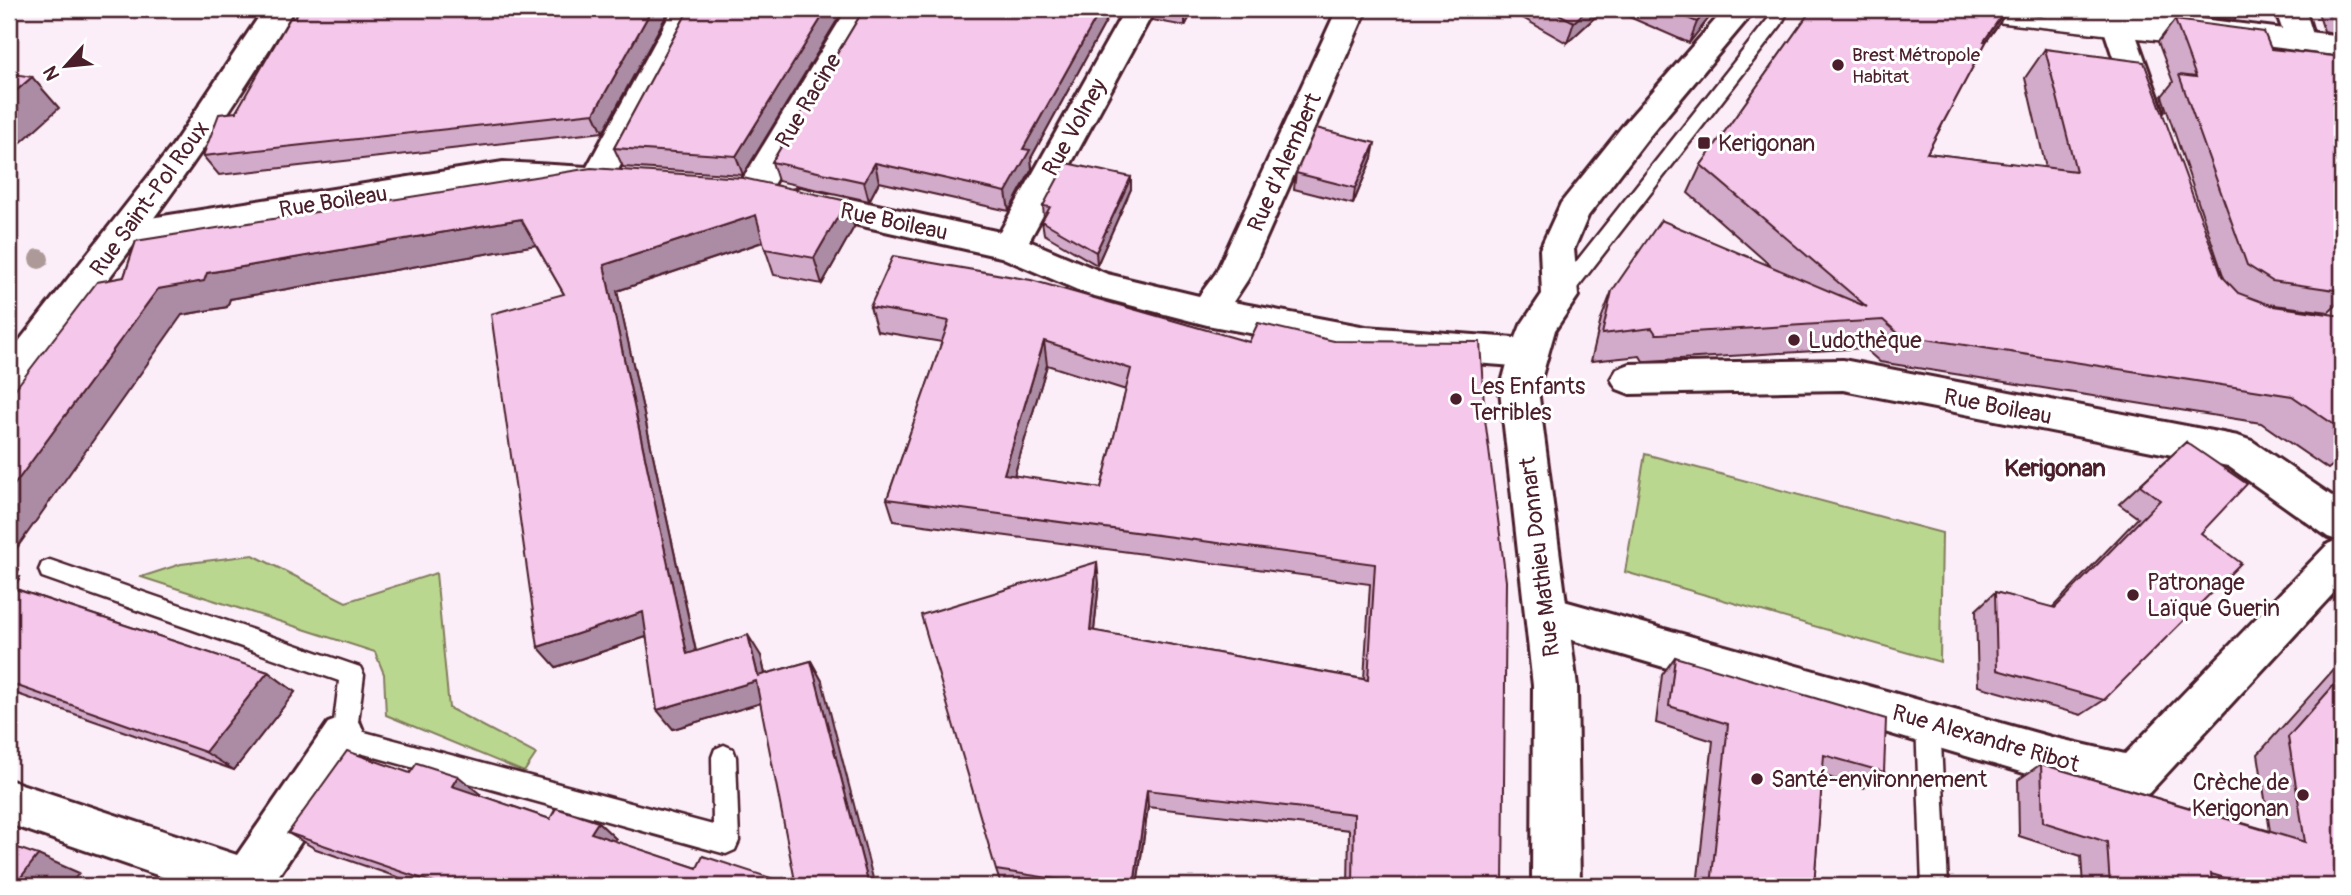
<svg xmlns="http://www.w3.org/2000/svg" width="2351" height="895" font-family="Pangolin,sans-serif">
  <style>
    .green { fill: #bad78f; stroke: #827b5d; stroke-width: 2 }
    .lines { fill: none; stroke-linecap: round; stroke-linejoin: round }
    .service-casing { stroke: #4a1f2b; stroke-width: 5 }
    .minor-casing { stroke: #4a1f2b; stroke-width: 6 }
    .tertiary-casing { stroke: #4a1f2b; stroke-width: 6 }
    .service { fill: #fff; fill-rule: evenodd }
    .minor { fill: #fff; fill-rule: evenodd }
    .tertiary { fill: #fff; fill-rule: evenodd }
    .tree { fill: #ad9a98 }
    .wall { fill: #d3abca; stroke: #4a1f2b; stroke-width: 2; fill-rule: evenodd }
    .shaded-wall { fill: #ac8ba4; stroke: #4a1f2b; stroke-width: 2 }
    .building { fill: #f5c7eb; stroke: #4a1f2b; stroke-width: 2; fill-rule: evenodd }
    .poi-dot { fill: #4a1f2b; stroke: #fff; stroke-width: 2.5 }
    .labels { text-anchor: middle; stroke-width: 6; stroke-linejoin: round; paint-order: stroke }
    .far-poi-label { font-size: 19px; fill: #4a1f2b; stroke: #fff; text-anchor: start }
    .street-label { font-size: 23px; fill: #4a1f2b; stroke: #fff }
    .poi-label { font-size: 23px; fill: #4a1f2b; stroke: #fff; text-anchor: start }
    .neighbourhood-label { font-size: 24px; font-weight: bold; fill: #4a1f2b; stroke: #fff }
  </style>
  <rect width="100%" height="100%" fill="#fceef9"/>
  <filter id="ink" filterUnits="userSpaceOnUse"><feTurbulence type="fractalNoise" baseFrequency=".0143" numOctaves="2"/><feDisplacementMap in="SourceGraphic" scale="14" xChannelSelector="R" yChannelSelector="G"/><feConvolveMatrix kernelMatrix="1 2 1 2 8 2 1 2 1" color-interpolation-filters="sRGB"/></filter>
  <g filter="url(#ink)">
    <path class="green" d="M1645 454 1942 533 1940 662 1625 572Z
      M253 555 346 602 436 573 449 708 536 754 524 772 386 715 384 674 375 652 141 577 181 564Z"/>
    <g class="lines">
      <defs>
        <path id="service" d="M1773 9H1789L1781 25 1567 301 1560 303 1553 301 1550 296 1553 291 1768 19Z
          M1976 10 2191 34 2199 39 2191 44 1970 19 1968 15 1970 11Z
          M50 560 360 667 364 675 357 730 713 825 712 757 715 749 724 745 733 749 736 757 739 841 735 850 726 854 335 746 332 738 339 681 42 577 39 570 42 563Z
          M1928 711 1937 714 1940 722 1948 886H1922L1916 722 1919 714Z"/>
        <path id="minor" d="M673 9H703L609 187 591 191 503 184 125 246 113 243 108 234 113 225 125 222 503 162 587 167Z
          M847 9H877L765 198 753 202 741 198 736 190Z
          M1125 9H1155L1029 241 1107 274 1199 296 1216 273 1337 9H1367L1248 279 1233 302 1366 327 1528 339 1541 343 1546 353 1541 363 1528 367 1366 355 1207 325 1087 294 1001 257 800 212 788 208 783 200 788 192 800 188 1000 232Z
          M2115 9 2125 11 2130 18 2163 111 2158 118 2147 122 2136 118 2131 111 2100 18 2105 11Z
          M2275 9H2305L2315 41 2311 48 2300 51 2289 48Z
          M1843 360 2238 436 2252 441 2342 503V584L2149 793 2133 800 2051 781 1531 628 1525 615 1531 602 1546 596 2051 737 2125 754 2328 544 2337 540 2328 537 2228 466 1843 390 1630 394 1617 389 1611 379 1617 369 1630 364Z
          M344 717 360 723 366 738 360 753 277 878 281 886H189L9 824V780L237 855 328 723Z"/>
        <path id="tertiary" d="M264 9H294C213 144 119 267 22 390L9 395V354L173 145Z
          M1725 9H1756L1647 139 1588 216 1574 249 1578 296 1555 330 1538 390 1577 686 1580 886H1532L1533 686 1500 390 1510 353 1521 325 1542 294 1540 249 1561 203 1625 123Z
          M2032 9H2119L2342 36V56L2047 18 2037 15Z"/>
      </defs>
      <use href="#service" class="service-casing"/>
      <use href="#minor" class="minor-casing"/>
      <use href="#tertiary" class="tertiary-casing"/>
      <use href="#service" class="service"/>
      <use href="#minor" class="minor"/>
      <use href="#tertiary" class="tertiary"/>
    </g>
    <circle class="tree" cx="39" cy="259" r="10"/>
    <path class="wall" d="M300 9H503L502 11 555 9H670L603 132 219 175 203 156 236 112Z
      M689 9H844L743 175 623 167 614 148Z
      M864 9H1123L1120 13 1111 12 1031 158 1032 169 1009 211 879 182 869 201 778 181 772 162Z
      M1152 9H1212L1210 13 1193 9 1185 26 1152 20Z
      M1294 9H1327L1323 15Z
      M1507 9H1604L1567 43Z
      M1611 9H1716L1689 43Z
      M1812 9H2009L1986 42 1927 153 2046 168 2025 78 2045 49 2224 278 2162 96 2173 82 2158 42 2175 20 2271 49 2341 57 2342 56V300L2329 312 2267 304 2273 306 2342 316V458L2328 469 2261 423 1880 362 1864 348 1647 361H1643L1640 356 1591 361 1601 319 1612 291 1772 267 1688 193 1701 165Z
      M2146 9H2243L2234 20 2147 10Z
      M2317 9H2342V35L2324 31Z
      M1372 158 1353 204 1294 189 1296 173Z
      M1131 177V189L1097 265 1044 234 1042 221 1044 218 1043 206Z
      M854 227 822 284 774 275 763 242 617 291 696 651 761 656 765 674 811 661 822 681 760 703 673 729 646 637 556 667 564 294 536 245 230 299 227 307 182 315 124 277 136 241Z
      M870 307 1249 342 1334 341 1503 886H1348L1349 830 1148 807 1137 886H1012L1001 885 996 870 1099 583 1094 631 1364 679 1370 584 894 521 887 499 942 342 877 331ZM1047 365 1126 390 1101 488 1014 476Z
      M2186 442 2201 533 2104 700 2081 715 1978 686 1976 610 1995 592 2052 608 2138 518 2119 504Z
      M9 562 19 569 16 575 20 577 13 588 268 672 295 692 234 770 9 691Z
      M1675 657 1884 772 1864 788 1822 775 1814 886H1697L1713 741 1656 723 1662 675Z
      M2342 660V886H2083L2081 856 2019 836 2018 780 2041 764 2270 831 2258 754Z
      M410 773 480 794 479 795 550 819 598 822 616 839 614 841 697 868 795 886H423L316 849 288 833Z"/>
    <path class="shaded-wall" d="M485 9H503L494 32 484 12Z
      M652 9H670L603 132 594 113Z
      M827 9H844L743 175 736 156Z
      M1101 9H1111V12L1031 158 1032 169 1009 211 1006 192 1023 149Z
      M1185 9H1194L1185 26Z
      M1588 9H1604L1567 43 1574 22Z
      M1708 9H1716L1689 43 1697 22Z
      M2006 9H2008L1998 25 1966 70 1984 41Z
      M32 77 59 108 17 146 16 157 9 160V97Z
      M1375 143 1372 158 1353 204 1355 188Z
      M875 163 879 182 869 201 864 182Z
      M1131 177V189L1097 265 1096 252Z
      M847 201 854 227 822 284 814 258Z
      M756 215 765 241 617 291 701 675 687 654 604 265Z
      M521 219 536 245 230 299 227 307 182 315 9 559V492L158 289 207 273Z
      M1044 341 1047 365 1008 496 1004 474Z
      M9 562 19 569 16 575 20 577 9 594Z
      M1097 562 1099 583 1092 649 1090 630Z
      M643 612 658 633 556 667 538 647Z
      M748 635 761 656 770 696 758 676Z
      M811 661 822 681 875 886H869Z
      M268 672 295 692 234 770 205 752Z
      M756 681 768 701 673 729 657 710Z
      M458 776 480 794 474 804 452 786Z
      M1147 790 1148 807 1137 886H1134Z
      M598 822 616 839 609 849 591 833Z
      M38 855 79 873 69 886H14Z"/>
    <path class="building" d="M300 9H485L484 12 555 9H652L594 113 203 156 219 114 236 112 290 18H295Z
      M689 9H827L736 156 614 148Z
      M864 9H1101L1023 149 1030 150 1006 192 875 163 864 182 772 162Z
      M1549 9H1588L1574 22Z
      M1666 9H1708L1697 22Z
      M1812 9H2006L1984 41 1986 42 1927 153 2076 171 2045 49 2144 62 2222 276 2238 293 2273 306 2342 316V430L2292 396 1900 335 1883 320 1660 334H1656L1652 328 1602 334 1612 291 1661 220 1867 307 1701 165Z
      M2175 20 2264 32 2271 49 2342 57V291L2272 281 2247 265 2179 75 2196 77Z
      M9 73 32 77 9 97Z
      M1316 128 1375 143 1355 188 1296 173Z
      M1066 163 1131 177 1096 252 1042 221 1050 207 1043 206Z
      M591 168 743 178 847 201 814 258 765 249 756 215 604 265 687 654 748 635 758 676 811 661 869 886H796L756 681 657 710 643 612 538 647 491 314 564 294 521 219 207 273 204 281 158 289 9 492V397L97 282 124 277 136 241Z
      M893 256 1031 280 1249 342 1258 323 1334 341 1480 342 1485 419 1506 581 1503 886H1353L1354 814 1147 790 1134 886H1101L996 870 921 615 1097 562 1090 630 1368 680 1375 564 887 499 949 321 870 307ZM1044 341 1131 369 1101 488 1004 474Z
      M2186 442 2247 484 2201 533 2241 563 2104 700 1997 670 1995 592 2055 608 2160 500 2140 485Z
      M9 587 268 672 205 752 9 683Z
      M1675 657 1886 719 1884 772 1824 755 1814 886H1711L1728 724 1669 706Z
      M2342 676V886H2252L2211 874 2213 886H2110L2107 842 2043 822 2041 764 2305 842 2288 737Z
      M347 751 410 773 417 763 458 776 452 786 550 819 556 808 598 822 591 833 697 868 703 856 795 886H443L288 833Z
      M9 845 38 855 14 886H9Z"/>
  </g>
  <g class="poi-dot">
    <circle cx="1838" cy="65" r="7"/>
    <rect x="1697" y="136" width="14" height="14" rx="3.5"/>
    <circle cx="1794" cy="340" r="7"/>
    <circle cx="1456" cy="399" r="7"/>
    <circle cx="2133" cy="595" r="7"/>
    <circle cx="1757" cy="779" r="7"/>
    <circle cx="2303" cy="795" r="7"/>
  </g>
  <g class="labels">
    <g class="far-poi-label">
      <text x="1852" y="61">Brest Métropole<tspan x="1852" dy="22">Habitat</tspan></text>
    </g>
    <g class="street-label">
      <text transform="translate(808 100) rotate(-59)" y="8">Rue Racine</text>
      <text transform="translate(1074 127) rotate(-61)" y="8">Rue Volney</text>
      <text transform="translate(1284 162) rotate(-66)" y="8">Rue d'Alembert</text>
      <text transform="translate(149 198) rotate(-54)" y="8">Rue Saint-Pol Roux</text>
      <text transform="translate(333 201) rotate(-9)" y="8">Rue Boileau</text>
      <text transform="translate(894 221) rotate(12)" y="8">Rue Boileau</text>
      <text transform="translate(1998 406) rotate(11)" y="8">Rue Boileau</text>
      <text transform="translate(1539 557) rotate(-97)" y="8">Rue Mathieu Donnart</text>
      <text transform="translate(1986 738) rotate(16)" y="8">Rue Alexandre Ribot</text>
    </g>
    <g class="poi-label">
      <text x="1718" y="151">Kerigonan</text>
      <text x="1808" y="348">Ludothèque</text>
      <text x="1470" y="394">Les Enfants<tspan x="1470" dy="26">Terribles</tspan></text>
      <text x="2147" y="590">Patronage<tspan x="2147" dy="26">Laïque Guerin</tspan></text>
      <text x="1771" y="787">Santé-environnement</text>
      <text x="2289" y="790" text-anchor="end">Crèche de<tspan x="2289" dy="26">Kerigonan</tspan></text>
    </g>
    <g class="neighbourhood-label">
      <text x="2055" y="476">Kerigonan</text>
    </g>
  </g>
  <rect width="2351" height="895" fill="none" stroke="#fff" stroke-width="35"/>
  <rect x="18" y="18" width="2316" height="860" fill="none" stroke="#4a1f2b" stroke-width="2.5" filter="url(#ink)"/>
  <g transform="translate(66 66) rotate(243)" stroke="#ffffff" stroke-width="5" paint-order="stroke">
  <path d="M0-5L12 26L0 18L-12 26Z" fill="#4a1f2b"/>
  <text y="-10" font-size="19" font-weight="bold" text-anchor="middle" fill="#4a1f2b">N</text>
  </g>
</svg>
